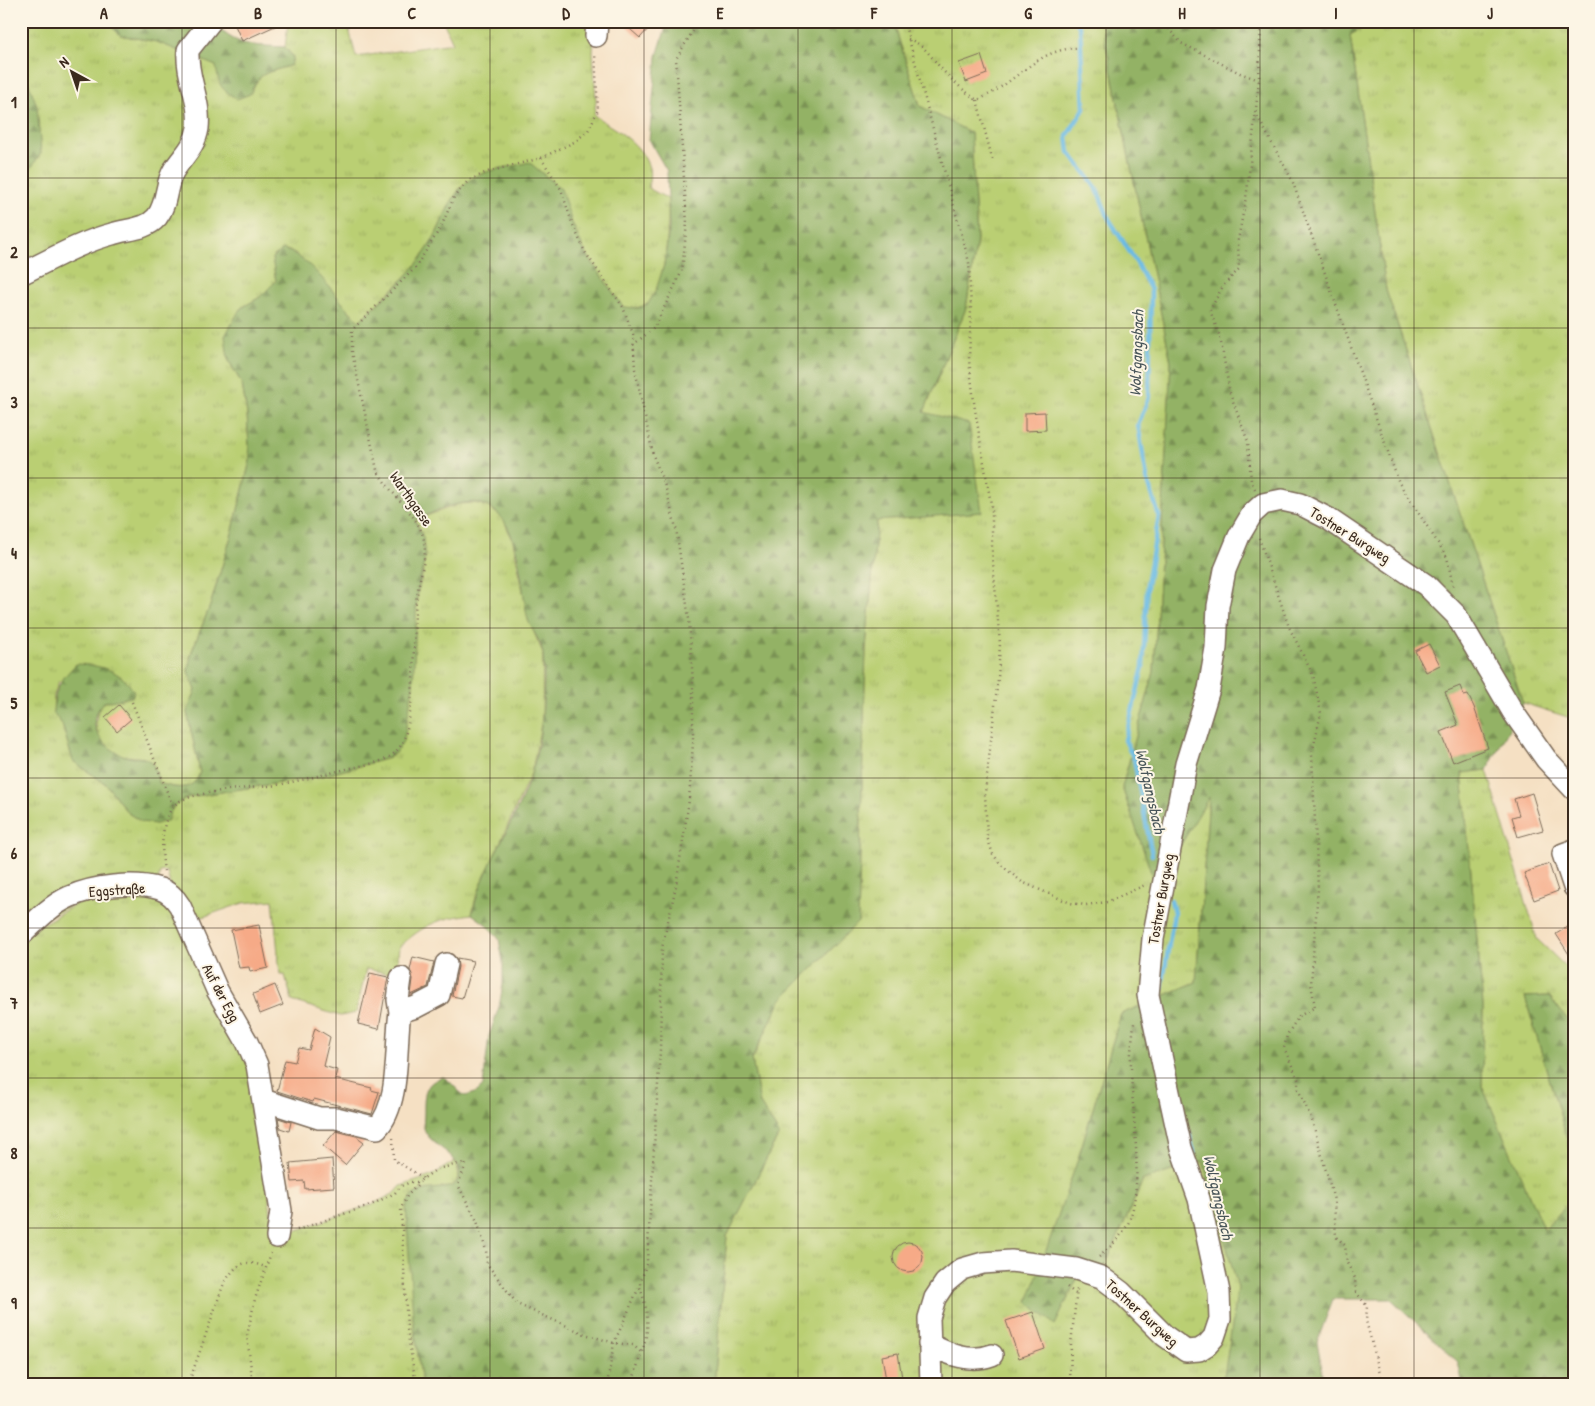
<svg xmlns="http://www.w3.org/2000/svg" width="1595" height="1406" font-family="'Patrick Hand',sans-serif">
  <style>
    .grass { fill: url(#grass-tufts); stroke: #7a7c48 }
    .forest { fill: url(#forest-firs); stroke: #676e42 }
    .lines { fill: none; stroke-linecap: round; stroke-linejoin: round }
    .stream { stroke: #68bae4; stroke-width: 4.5 }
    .building { fill: #f6aa87 }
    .minor-casing { stroke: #7c6a58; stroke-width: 24 }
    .path { stroke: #7c6a58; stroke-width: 2.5; stroke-dasharray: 1 4; stroke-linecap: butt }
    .minor { stroke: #fff; stroke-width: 21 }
    .grid { fill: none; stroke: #3b2a1e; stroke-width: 1; stroke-opacity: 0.55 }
    .labels { text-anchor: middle; stroke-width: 4; stroke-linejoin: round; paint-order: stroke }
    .street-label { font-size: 15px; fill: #3b2a1e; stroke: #fcf5e5 }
    .water-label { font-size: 16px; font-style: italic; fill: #485559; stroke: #fcf5e5 }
    .neatline { fill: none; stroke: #3b2a1e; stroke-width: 2 }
    .grid-label { font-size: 16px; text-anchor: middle; font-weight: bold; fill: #3b2a1e }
  </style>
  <defs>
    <pattern id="grass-tufts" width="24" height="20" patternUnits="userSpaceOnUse" patternTransform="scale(1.25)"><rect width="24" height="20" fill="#bacf73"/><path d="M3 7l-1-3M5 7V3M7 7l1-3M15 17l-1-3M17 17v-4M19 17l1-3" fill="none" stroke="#a1b263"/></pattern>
    <pattern id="forest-firs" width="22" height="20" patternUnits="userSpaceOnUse" patternTransform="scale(1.25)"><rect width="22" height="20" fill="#93b265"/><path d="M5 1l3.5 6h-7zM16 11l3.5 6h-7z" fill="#799153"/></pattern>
  </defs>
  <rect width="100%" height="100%" fill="#fcf5e5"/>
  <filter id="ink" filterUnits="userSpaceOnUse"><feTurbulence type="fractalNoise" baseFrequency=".02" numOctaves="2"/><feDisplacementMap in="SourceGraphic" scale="10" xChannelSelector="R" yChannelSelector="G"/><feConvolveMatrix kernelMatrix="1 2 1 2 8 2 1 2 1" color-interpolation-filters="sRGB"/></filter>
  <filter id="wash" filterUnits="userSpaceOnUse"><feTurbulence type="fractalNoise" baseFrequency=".0096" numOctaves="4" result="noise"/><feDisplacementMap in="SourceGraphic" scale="20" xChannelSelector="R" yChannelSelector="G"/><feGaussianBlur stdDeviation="1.12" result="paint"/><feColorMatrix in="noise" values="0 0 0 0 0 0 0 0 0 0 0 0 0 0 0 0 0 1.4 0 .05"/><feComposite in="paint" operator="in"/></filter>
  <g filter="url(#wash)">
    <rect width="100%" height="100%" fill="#f5e0c3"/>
    <path class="grass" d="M34 21H113V28L120 35 157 42 199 57 216 66 250 94C261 69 267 74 291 65L293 57 285 47 288 24 347 21 356 57 453 43 443 21H595L593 52 596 101 594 115C614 130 638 139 648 165 651 171 649 182 648 188L668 199C669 222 667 292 646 305 639 309 631 308 623 307L585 252 572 223 502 170 477 176 459 189 429 247 415 268 359 321 295 253 283 249 272 258 276 281 260 297 240 309 228 359 242 384 247 414 250 461 233 530 210 606 192 651 188 670 196 690 187 712 200 772C194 792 176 789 159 783 157 777 155 766 151 762 142 754 127 759 117 754 98 744 90 723 101 706 106 699 115 699 122 700L59 681 54 695 53 713 62 724 73 761 106 784 128 813 142 822 156 824 177 802 189 797 318 777 389 758 398 750 414 635 417 594 423 572 419 527 415 520 459 504 474 503 487 506 503 518 513 541 529 621 543 653 542 719 532 771 476 897 472 914C437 919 425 924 399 947L396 975 366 969 356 1013 340 1016 292 1001 285 975H280L273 900 243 903 191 921 170 885 167 871 160 872 158 881 116 883 21 930V177L29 171 26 75C19 55 20 39 34 21Z
      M893 21H1101L1171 362 1154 672 1122 787 1156 886 1209 796 1196 982 1121 1014 1078 1159 1081 1271 1102 1272 1143 1180 1203 1161 1239 1288 1224 1376 1196 1385H714L727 1236 779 1134 760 1104 752 1060 781 1000 858 922 866 648 877 520 981 512 924 412 966 308 977 240 971 133 920 106Z
      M1374 21H1545L1574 30V719L1523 703 1386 290 1350 35Z
      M1487 770 1537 939 1574 975V1028L1549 996 1525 997 1574 1162V1197L1544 1231 1482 1086 1483 1006 1462 773Z
      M97 892 165 896 253 1066 274 1238 373 1204 395 1193 401 1186 431 1176 455 1161C459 1172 461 1179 451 1188L441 1187 413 1317 422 1385H21V940L32 930Z"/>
    <path class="forest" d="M113 21H212C236 48 252 45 285 47L293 57 291 65C267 74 261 69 250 94L237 99C220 88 219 86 216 66L157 42 120 35 113 28Z
      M668 21H893L920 106 971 133 977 240 966 308 924 412 969 424 982 512 877 521 866 648 858 922 781 1000 752 1059 760 1104 779 1134 727 1236 714 1385H422L413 1317 406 1207C415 1176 456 1199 459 1176 462 1153 429 1147 424 1128 423 1123 424 1117 424 1112 424 1094 424 1083 443 1077 453 1082 457 1092 466 1096L477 1092 483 1086 489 1036 499 1007 503 984V962L499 939 487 925 472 914C484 863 517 821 532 771 542 740 546 687 543 654 542 642 532 631 528 620 520 588 522 522 487 506 465 495 436 512 415 520L423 537 425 558 417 594 413 686 404 739 398 750 389 758 318 777 189 797C176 803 171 808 167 821L156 824 142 822 128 813 106 784 73 761 62 724 53 713C55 688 59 682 76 664 100 665 122 670 134 692L132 697 104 702C101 706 97 711 95 716 91 735 111 753 129 757 136 759 144 755 151 762 155 766 157 778 159 783 176 789 194 792 200 772L187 712 196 690 188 671 192 651 210 606 233 530 250 461 247 414 242 384 228 359 225 336 240 309 260 297 276 281 272 258 283 249C316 260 334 298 359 321 384 298 410 277 428 248 442 228 447 198 467 182 482 169 510 168 529 162L561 189 572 223 585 252 623 307 638 308 648 304 656 290 664 265 669 228 667 171 649 140 657 56Z
      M1101 21H1374L1350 35 1386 290 1523 703 1487 770 1462 773 1483 1006 1482 1086 1544 1230 1574 1197V1385H1463L1458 1362 1391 1299H1333L1317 1342 1325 1385H1196L1224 1376 1238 1288 1203 1161 1143 1180 1102 1273 1081 1271 1055 1325 1028 1302 1078 1159 1121 1014 1196 982 1209 797 1156 887 1122 787 1154 672 1171 362Z
      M21 62 37 106 41 153 29 171 21 177Z
      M1549 996 1574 1028V1162L1525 997Z"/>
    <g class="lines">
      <path class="stream" d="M1075 21 1080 27 1084 109 1067 136 1069 152 1096 187 1109 219 1136 262 1151 290 1149 397 1138 425 1147 478 1159 516 1147 585 1143 667 1125 740 1134 759 1152 855
        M1161 1012V993L1174 913 1171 900
        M1189 1134 1194 1153"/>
    </g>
    <g id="blocks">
      <path class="building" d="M233 21H286L242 41Z
        M621 21H642L649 28 640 38Z
        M981 55 987 74 966 82 959 63Z
        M1045 412 1046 430 1025 431V413Z
        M1429 644 1440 665 1426 672 1415 651Z
        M1460 686 1464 696 1468 695 1474 707 1488 748 1453 762 1441 732 1458 725 1445 692Z
        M119 705 131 719 117 731 105 717Z
        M1532 793 1543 830 1518 837 1512 817 1519 815 1514 799Z
        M1549 864 1558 891 1534 900 1524 873Z
        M1574 923V962L1556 934Z
        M259 925 268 968 250 972 249 967 239 968 231 930Z
        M413 957 434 962 428 987 411 995 413 979 410 970Z
        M457 958 473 961 462 998 452 996 458 967Z
        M370 973 388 977 379 1029 358 1024Z
        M275 985 283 1005 260 1014 253 994Z
        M315 1028 330 1037 323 1066 337 1070 335 1079 372 1088 371 1090 379 1092 372 1114 314 1099 313 1102 299 1098 277 1091 285 1060 295 1062 299 1048 309 1050Z
        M278 1118 291 1122 289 1131 280 1128Z
        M336 1131 356 1136 364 1142 345 1165 323 1146Z
        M332 1159 334 1187 305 1189 304 1181 292 1182 290 1163Z
        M893 1257a15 15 0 1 1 30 0a15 15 0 1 1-30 0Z
        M1033 1312 1045 1349 1019 1358 1006 1321Z
        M898 1353 902 1378 886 1380 882 1356Z"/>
    </g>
  </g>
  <g filter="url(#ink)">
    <use href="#blocks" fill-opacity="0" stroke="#7c6a58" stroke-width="1"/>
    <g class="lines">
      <defs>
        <path id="minor" d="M596 36 597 21
          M21 274C50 260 81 242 112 234 127 229 146 230 157 217 168 203 165 184 174 170 183 156 195 147 198 128 201 100 186 77 188 50L211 21
          M1574 850 1563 854 1574 887
          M21 935C35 922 51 905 69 897 93 886 134 881 160 889 169 892 175 898 180 906L217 990 247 1042 257 1065 281 1211 277 1237
          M400 1012 398 1000 401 978
          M263 1100 319 1118H336L377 1128
          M377 1128C401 1104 395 1044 400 1012L416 1007 439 995 446 964
          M929 1344C950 1355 970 1363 992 1355
          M931 1385 929 1318 935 1298 945 1283 962 1269 983 1263 1011 1261 1076 1269 1101 1277 1121 1292 1165 1336 1186 1351 1199 1350 1207 1345 1214 1337 1220 1319 1219 1292 1199 1199 1181 1148 1148 995 1153 939 1186 764 1209 689 1216 648 1218 606 1225 570 1239 536 1252 514 1263 504 1282 500 1300 504 1327 518 1426 585 1456 615 1513 712 1546 759 1574 789"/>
      </defs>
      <use href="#minor" class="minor-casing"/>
      <path class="path" d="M904 21 969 262 971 309 969 360 975 410 992 510V551L1000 644 998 679 985 793 987 837 993 854 1001 865 1022 882 1070 903 1086 905 1107 902 1145 885
        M1162 21 1181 43 1240 73 1259 80
        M908 39C923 44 929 54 939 66 950 79 964 91 977 100 1014 86 1035 49 1077 48
        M977 100 993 162
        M1255 112 1292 180 1399 483 1447 557 1453 586
        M541 158 561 189 572 223 585 252 623 307 633 334 635 369 653 455 666 489 676 528 689 619 693 683V743L689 800 676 886 662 948 660 1051 647 1261 640 1285 614 1343 607 1385
        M633 345 654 328 682 271 687 223 676 59 699 21
        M1255 489 1251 481 1248 442 1230 393 1220 337 1210 310 1223 286 1239 269 1238 240 1247 192 1259 80 1261 21
        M1259 538 1289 627 1313 675 1321 713 1312 754 1318 889 1311 984 1315 1007 1299 1016 1287 1035 1284 1048 1298 1079V1089L1312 1120 1334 1200 1336 1237 1345 1245 1347 1263 1355 1278 1356 1292 1367 1306 1366 1321 1383 1385
        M132 702 173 807
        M164 871C161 852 160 816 177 803 192 791 255 788 277 785 304 780 329 773 355 767 370 764 389 762 399 748 414 727 413 670 414 644 415 628 414 611 417 595 420 571 431 552 420 528 409 507 389 492 377 470L352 352V330L415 268 441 227 454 197 468 181 487 172 541 158 574 142 588 131 598 110 595 53
        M393 1138 394 1160 422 1177 423 1179
        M297 1230 373 1204 395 1193 401 1186 411 1182H418L437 1169 463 1163 466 1164 458 1185 477 1221 486 1250 487 1264 517 1304 585 1334 614 1343 633 1345 643 1354
        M1099 1257C1111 1247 1124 1234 1130 1219 1144 1177 1131 1110 1131 1065 1130 1051 1133 1037 1134 1023
        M1067 1287 1076 1294
        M188 1385 224 1283C237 1264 243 1258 265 1267
        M253 1385 247 1336 255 1299 271 1253
        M416 1385 407 1329 401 1208 407 1196 420 1182
        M635 1385 633 1381C644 1339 655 1332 640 1287
        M1070 1385 1071 1344 1077 1289"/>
      <use href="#minor" class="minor"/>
    </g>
  </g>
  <path class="grid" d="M182 21V1385M336 21V1385M490 21V1385M644 21V1385M798 21V1385M952 21V1385M1106 21V1385M1260 21V1385M1414 21V1385M21 178H1574M21 328H1574M21 478H1574M21 628H1574M21 778H1574M21 928H1574M21 1078H1574M21 1228H1574"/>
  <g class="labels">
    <g class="street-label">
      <text transform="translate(411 499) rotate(55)" y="5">Warthgasse</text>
      <text transform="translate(1350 535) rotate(32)" y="5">Tostner Burgweg</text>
      <text transform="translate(117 890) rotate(-4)" y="5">Eggstraße</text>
      <text transform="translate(1161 899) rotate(-80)" y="5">Tostner Burgweg</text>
      <text transform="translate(221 993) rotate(62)" y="5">Auf der Egg</text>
      <text transform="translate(1142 1313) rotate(42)" y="5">Tostner Burgweg</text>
    </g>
    <g class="water-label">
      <text transform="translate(1136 353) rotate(-88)" y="6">Wolfgangsbach</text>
      <text transform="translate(1151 791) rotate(77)" y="6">Wolfgangsbach</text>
      <text transform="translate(1219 1197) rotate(77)" y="6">Wolfgangsbach</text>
    </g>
  </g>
  <rect width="1595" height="1406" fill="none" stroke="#fcf5e5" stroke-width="55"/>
  <g transform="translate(72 72) rotate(320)" stroke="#fcf5e5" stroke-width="4" paint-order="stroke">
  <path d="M0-4L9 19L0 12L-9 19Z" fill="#3b2a1e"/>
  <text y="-8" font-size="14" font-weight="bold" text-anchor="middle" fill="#3b2a1e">N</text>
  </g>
  <rect x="28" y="28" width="1540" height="1350" class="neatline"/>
  <g class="grid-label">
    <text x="104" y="19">A</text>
    <text x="258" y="19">B</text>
    <text x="412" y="19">C</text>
    <text x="566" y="19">D</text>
    <text x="720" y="19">E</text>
    <text x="874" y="19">F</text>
    <text x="1028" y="19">G</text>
    <text x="1182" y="19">H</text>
    <text x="1336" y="19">I</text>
    <text x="1490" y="19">J</text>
    <text x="14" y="108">1</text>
    <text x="14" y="258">2</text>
    <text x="14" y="408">3</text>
    <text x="14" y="559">4</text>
    <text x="14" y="709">5</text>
    <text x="14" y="859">6</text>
    <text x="14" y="1009">7</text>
    <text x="14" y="1159">8</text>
    <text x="14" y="1309">9</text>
  </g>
</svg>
